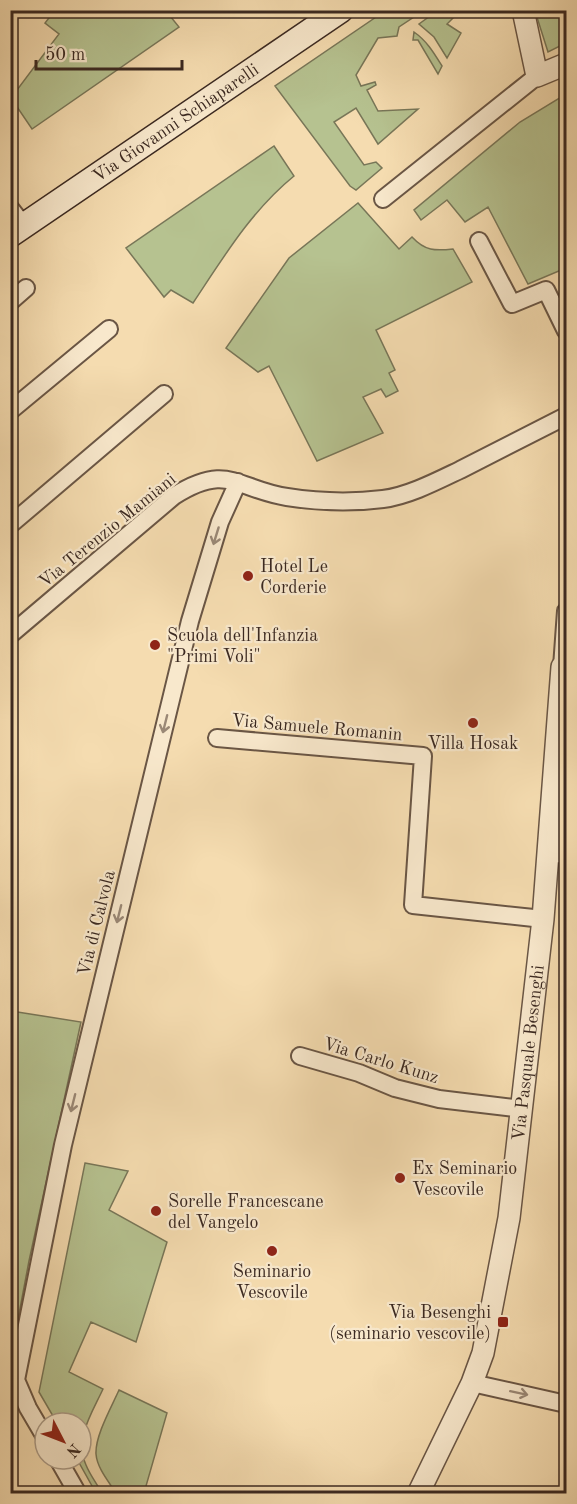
<svg xmlns="http://www.w3.org/2000/svg" width="577" height="1504" font-family="'Old Standard TT',serif">
  <style>
    .green { fill: #b6c290; stroke: #787658; stroke-width: 1.5 }
    .lines { fill: none; stroke-linecap: round; stroke-linejoin: round }
    .minor-casing { stroke: #6a5645; stroke-width: 20 }
    .tertiary-casing { stroke: #6a5645; stroke-width: 24 }
    .secondary-casing { stroke: #3b2921; stroke-width: 27 }
    .minor { stroke: #f8e8cc; stroke-width: 16 }
    .tertiary { stroke: #f8e8cc; stroke-width: 21 }
    .secondary { stroke: #f8e8cc; stroke-width: 24 }
    .oneway { stroke: #9a8876 }
    .poi-dot { fill: #8f2418; stroke: #f8e8cc; stroke-width: 2 }
    .labels { text-anchor: middle; stroke-width: 4.5; stroke-linejoin: round; paint-order: stroke }
    .street-label { font-size: 18px; fill: #3b2921; stroke: #f8e8cc }
    .poi-label { font-size: 18px; fill: #3b2921; stroke: #f8e8cc; text-anchor: start }
  </style>
  <rect width="100%" height="100%" fill="#f5dcb0"/>
  <filter id="stains"><feTurbulence type="fractalNoise" baseFrequency=".00333" numOctaves="4"/><feColorMatrix values="0 0 0 0 .2 0 0 0 0 .09 0 0 0 0 .02 0 0 0 .5 -.17"/></filter>
  <radialGradient id="worn" r=".72"><stop offset=".6" stop-color="#630" stop-opacity="0"/><stop offset="1" stop-color="#630" stop-opacity=".3"/></radialGradient>
  <path class="green" d="M55 10 166 11 179 27 32 129 11 98 59 34 45 23Z
    M385 11H423L399 27 397 36 378 38 356 75 361 86 375 82 376 85 367 90 378 111 418 109 378 144 356 108 334 122 364 165 376 162 382 168 356 190 350 186 275 86Z
    M437 11H460L447 24 461 33 447 58 434 37 419 24Z
    M535 11H562L566 16V43L548 52Z
    M414 32C427 41 434 53 442 66L438 74 418 40H413Z
    M566 94V268L528 284 488 207 465 222 447 200 421 220 414 210 520 122Z
    M274 146 294 176C251 211 223 258 193 303L171 290 164 297 126 248Z
    M358 203 399 249 412 237C425 251 435 251 453 249L472 282 376 330 395 370 389 373 398 391 386 397 381 389 363 397 383 433 317 461 269 366 258 372 226 348 289 258Z
    M11 1011 81 1022 29 1261 11 1356Z
    M85 1163 128 1171 109 1210 167 1242 136 1342 91 1322 69 1372 103 1389C92 1413 74 1439 86 1465 90 1475 97 1484 102 1493H96L77 1459H81V1423H57L39 1392Z
    M119 1390 167 1413 144 1493H116C109 1482 97 1468 96 1454 95 1436 111 1408 119 1390Z"/>
  <g class="lines">
    <defs>
      <path id="minor" d="M383 199 537 76
        M10 208 24 226
        M479 241 512 304 546 290 566 331
        M10 302 26 288
        M10 411 109 329
        M10 525 164 394
        M10 635 174 496C228 462 236 489 287 497 319 502 351 503 383 499 408 496 437 481 460 470 496 452 531 434 566 416
        M562 667 566 611
        M217 738 423 756 413 905 543 919
        M548 853 566 855
        M300 1056 359 1073 395 1088 439 1099 523 1109
        M10 1374 16 1380 28 1408 45 1437
        M16 1380 63 1145 190 621 220 522 238 482
        M472 1383 566 1404
        M58 1459 78 1494"/>
      <g id="tertiary">
        <path d="M523 10 537 76 566 64"/>
        <path id="s1" d="M418 1494 472 1383 483 1353 509 1218 543 919 562 667 566 665"/>
      </g>
      <g id="secondary">
        <path id="s2" d="M10 235 341 10"/>
      </g>
    </defs>
    <use href="#minor" class="minor-casing"/>
    <use href="#tertiary" class="tertiary-casing"/>
    <use href="#secondary" class="secondary-casing"/>
    <use href="#minor" class="minor"/>
    <use href="#tertiary" class="tertiary"/>
    <use href="#secondary" class="secondary"/>
  </g>
  <defs><path id="oneway-shaft" d="M-6 0H5M1.5-3L5.5 0L1.5 3" fill="none" stroke-width="1.6" stroke-linecap="round" stroke-linejoin="round" transform="scale(1.5)"/></defs>
  <g class="oneway">
    <use href="#oneway-shaft" transform="translate(216 536) rotate(107)"/>
    <use href="#oneway-shaft" transform="translate(165 724) rotate(104)"/>
    <use href="#oneway-shaft" transform="translate(119 914) rotate(104)"/>
    <use href="#oneway-shaft" transform="translate(73 1103) rotate(104)"/>
    <use href="#oneway-shaft" transform="translate(519 1393) rotate(12)"/>
  </g>
  <g class="poi-dot">
    <circle cx="248" cy="576" r="6"/>
    <circle cx="155" cy="645" r="6"/>
    <circle cx="473" cy="723" r="6"/>
    <circle cx="400" cy="1178" r="6"/>
    <circle cx="156" cy="1211" r="6"/>
    <circle cx="272" cy="1251" r="6"/>
    <rect x="497" y="1316" width="12" height="12" rx="3"/>
  </g>
  <g class="labels">
    <g class="street-label">
      <text dy="6" stroke="none"><textPath href="#s2" startOffset="200">Via Giovanni Schiaparelli</textPath></text>
      <text transform="translate(107 530) rotate(-39)" y="6">Via Terenzio Mamiani</text>
      <text transform="translate(317 727) rotate(5)" y="6">Via Samuele Romanin</text>
      <text transform="translate(96 923) rotate(-76)" y="6">Via di Calvola</text>
      <text dy="6" stroke="none"><textPath href="#s1" startOffset="459">Via Pasquale Besenghi</textPath></text>
      <text transform="translate(381 1060) rotate(17)" y="6">Via Carlo Kunz</text>
    </g>
    <g class="poi-label">
      <text x="260" y="572">Hotel Le<tspan x="260" dy="21">Corderie</tspan></text>
      <text x="167" y="641">Scuola dell'Infanzia<tspan x="167" dy="21">"Primi Voli"</tspan></text>
      <text x="473" y="749" text-anchor="middle">Villa Hosak</text>
      <text x="412" y="1174">Ex Seminario<tspan x="412" dy="21">Vescovile</tspan></text>
      <text x="168" y="1207">Sorelle Francescane<tspan x="168" dy="21">del Vangelo</tspan></text>
      <text x="272" y="1277" text-anchor="middle">Seminario<tspan x="272" dy="21">Vescovile</tspan></text>
      <text x="491" y="1318" text-anchor="end">Via Besenghi<tspan x="491" dy="21">(seminario vescovile)</tspan></text>
    </g>
  </g>
  <rect width="577" height="1504" fill="none" stroke="#f5dcb0" stroke-width="36"/>
  <rect x="12" y="12" width="553" height="1480" fill="none" stroke="#3b2921" stroke-width="3"/>
  <rect x="18" y="18" width="541" height="1468" fill="none" stroke="#3b2921" stroke-width="1.5"/>
  <g transform="translate(63 1441) rotate(132)"><circle r="28" fill="#f8e8cc" stroke="#ac9c88" stroke-width="1.5"/>
  <path d="M0-4.5L10 22L0 15L-10 22Z" fill="#8f2418"/>
  <text y="-9" font-size="16" font-weight="bold" text-anchor="middle" fill="#3b2921">N</text>
  </g>
  <path d="M36 60v9h146v-9" fill="none" stroke="#3b2921" stroke-width="3"/>
  <text x="45" y="60" font-size="18" fill="#3b2921" stroke="#f8e8cc" stroke-width="4.5" paint-order="stroke">50 m</text>
  <rect width="100%" height="100%" filter="url(#stains)"/>
  <rect width="100%" height="100%" fill="url(#worn)"/>
</svg>
